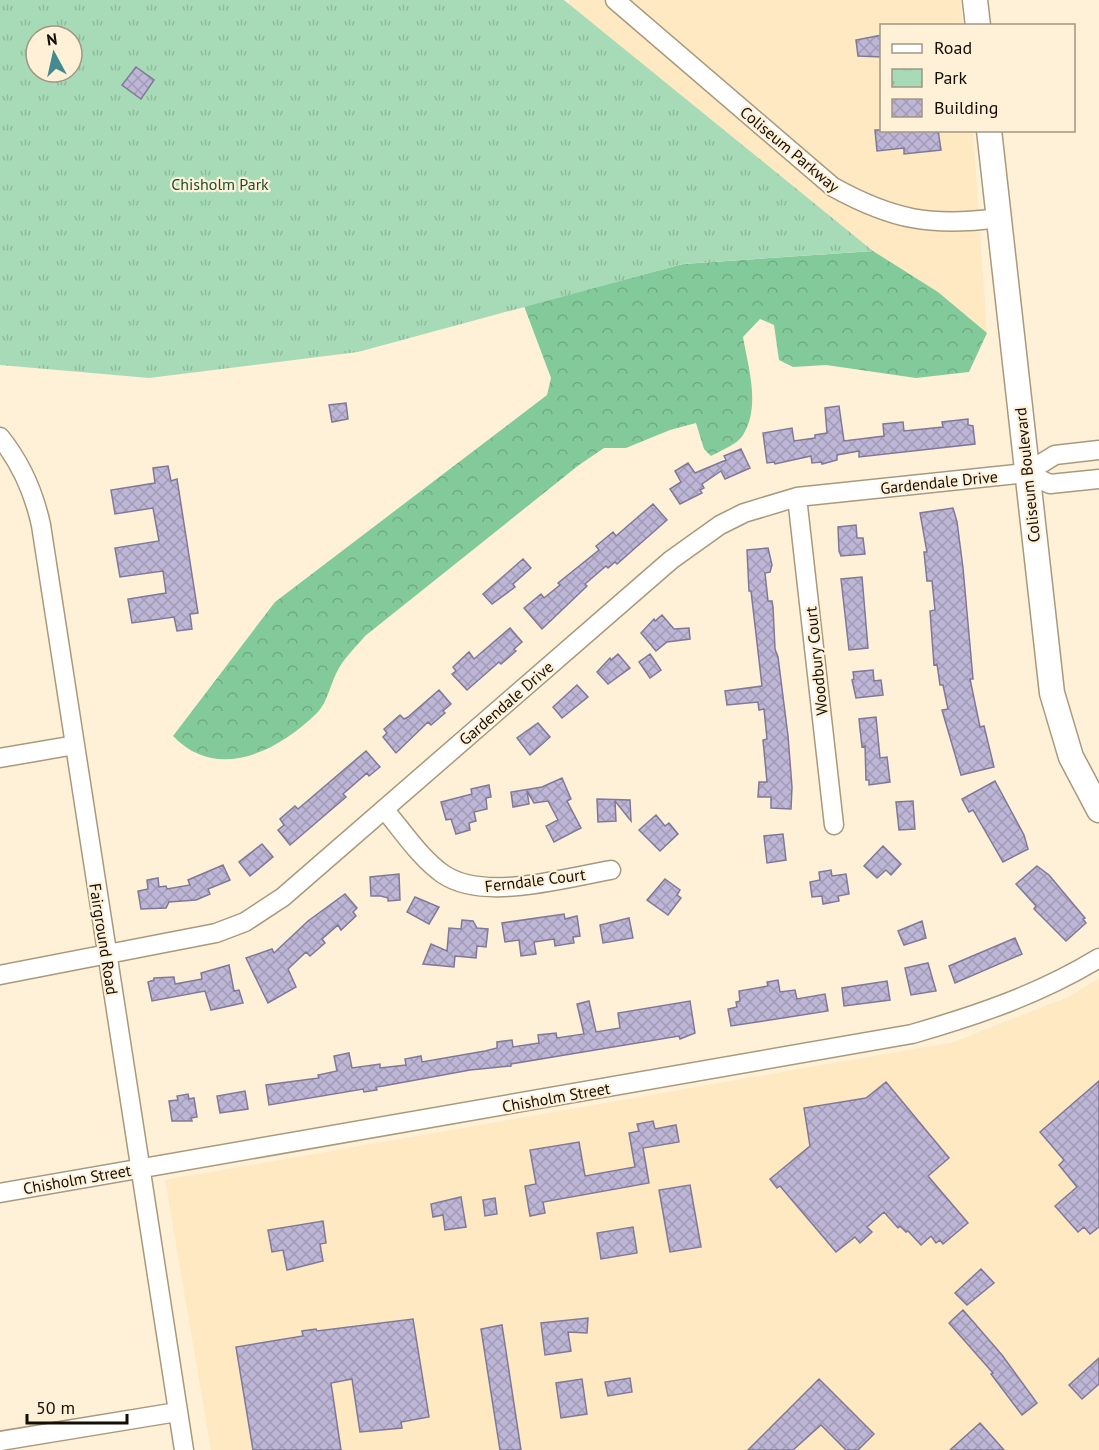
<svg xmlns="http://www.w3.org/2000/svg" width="1099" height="1450" font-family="'PT Sans',sans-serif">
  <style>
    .built { fill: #fee9c3 }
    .forest { fill: url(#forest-crowns) }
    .park { fill: url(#park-tufts); fill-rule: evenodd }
    .building { fill: url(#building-cross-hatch); stroke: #7f7997; stroke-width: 1.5 }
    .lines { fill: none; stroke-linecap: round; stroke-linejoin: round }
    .minor-casing { stroke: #a9997c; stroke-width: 21 }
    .major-casing { stroke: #a9997c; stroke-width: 27 }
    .minor { stroke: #fff; stroke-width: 18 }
    .major { stroke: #fff; stroke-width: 24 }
    .labels { text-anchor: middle; stroke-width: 4.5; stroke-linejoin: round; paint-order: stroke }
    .street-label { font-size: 16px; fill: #140e04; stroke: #fff1d8 }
    .park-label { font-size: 16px; fill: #194f2f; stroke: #fff1d8 }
  </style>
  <defs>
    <pattern id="forest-crowns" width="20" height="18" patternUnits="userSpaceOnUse" patternTransform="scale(1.5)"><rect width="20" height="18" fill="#82ca9a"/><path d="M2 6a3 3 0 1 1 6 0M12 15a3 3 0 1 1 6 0" fill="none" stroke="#6fac83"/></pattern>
    <pattern id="park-tufts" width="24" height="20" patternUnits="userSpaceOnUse" patternTransform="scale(1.5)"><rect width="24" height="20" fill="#a7dbb7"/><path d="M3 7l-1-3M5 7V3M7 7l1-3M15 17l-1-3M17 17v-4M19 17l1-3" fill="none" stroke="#8fbb9c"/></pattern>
    <pattern id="building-cross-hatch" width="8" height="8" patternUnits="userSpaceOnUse" patternTransform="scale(1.5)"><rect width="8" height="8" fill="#bdb6d6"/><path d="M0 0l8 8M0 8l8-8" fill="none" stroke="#a29bb6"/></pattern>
  </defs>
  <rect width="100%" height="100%" fill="#fff1d8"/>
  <path class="built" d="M569 0H960L963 25 882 26V130L973 131 987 333 938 292 873 251 569 5Z
    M1099 978V1450H211L165 1180 954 1042 1070 996Z"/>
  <path class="forest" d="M873 251 938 292 987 333 969 372 916 378 826 365 793 367 779 360 774 325 760 319 743 337C748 367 761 406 743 435 738 444 720 451 711 456L704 449 696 423 670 430 626 448H604L579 465 365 636C357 646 346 656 339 668 331 681 328 702 317 713 277 752 217 782 173 736L275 602 547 395 551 378 524 306 683 264Z"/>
  <path class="park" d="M0 0H564L873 251 683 264 358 352 149 378 0 365ZM36 36H72V72H36Z"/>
  <path class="building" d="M882 35V57L858 56 856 40Z
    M136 67 154 80 141 99 122 85Z
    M875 130H938L941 150 904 154V148L877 151Z
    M346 403 348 419 332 422 329 405Z
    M839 406 844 441 884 436 883 424 903 422 904 431 943 427 942 422 968 419V425L973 426 975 444 859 457V451L837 455V460L822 464 821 462 812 463 811 456 775 464 774 462 767 463 763 433 792 428 794 441 815 438V435L827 433 825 408Z
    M741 449 750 468 725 479 721 471 702 484 704 488 700 490 702 493 680 504 670 489 681 482 675 471 688 463 695 473 726 460 724 456Z
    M168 466 171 481 177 479 198 613 190 614 192 629 177 631 174 617 132 623 128 599 166 593 163 571 120 577 115 548 159 541 153 508 115 514 111 490 155 483 153 468Z
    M653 504 667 520 617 564 615 562 608 568 606 566 585 584 587 586 542 629 524 608 541 594 544 598 560 585 558 583 599 550 596 546 613 532 616 536Z
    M953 508 957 522 963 568 973 679H970L980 727 984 726 994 767 961 775 942 710 948 709 943 685H940L937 664 934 665 930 611 935 610 932 581H927L924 552H927L920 513Z
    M856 525 857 538H863L865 554 841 556 839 551 838 527Z
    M768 548 772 565 770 572 765 573 768 601H772L773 607 775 649 778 657 788 736 792 787 791 809 771 808V797H758L759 782H767L763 740 767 739 764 709 759 710 758 702 727 705 725 691 762 686 751 591H749L747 550Z
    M523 559 531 568 513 584 515 587 492 604 483 594Z
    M862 577 868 648 849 650 841 579Z
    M662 615 674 629 689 628 690 639 667 642 656 651 641 633 654 619 655 621Z
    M510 628 522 642 514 649 516 651 501 664 499 662 467 690 452 674 456 671 453 667 469 652 474 659Z
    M618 654 630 668 608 684 597 672 610 658 611 660Z
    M650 654 661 670 650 678 639 662Z
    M873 670 874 681 881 680 883 695 856 698 852 680 854 679 853 672Z
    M577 685 588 697 562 718 553 707Z
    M439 690 451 704 443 711 445 713 431 725 428 722 396 753 383 737 387 733 384 729 400 715 404 719 408 717Z
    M876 717 880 758 887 757 890 782 869 785V780H866L865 746 862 747 859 719Z
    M538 723 550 737 530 755 517 738Z
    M366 751 380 767 369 776 367 773 343 794 346 797 290 845 278 830 284 825 280 819 295 806 298 809Z
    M562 778 571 799 567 801 581 828 554 842 546 826 558 820 548 801 534 803 527 791 529 804 513 807 511 792 542 787Z
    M995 781 1024 835 1028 849 1003 862 973 810 969 812 962 799Z
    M489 785 491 797 486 798 487 809 474 812 476 821 469 823 470 830 456 834 451 819 446 820 441 802 472 794 471 789Z
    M597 799 630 800 631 821 615 801 616 821 598 822Z
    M913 801 915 829 899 830 896 802Z
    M656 815 665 826 669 823 678 834 660 851 639 830Z
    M783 834 786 860 767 863 764 836Z
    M262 844 273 857 250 876 239 862Z
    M883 846 901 864 891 875 886 870 877 878 864 866Z
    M223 865 230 880 208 889 210 894 196 900 169 902 166 908 141 909 138 891 148 889 147 880 158 878 159 887 166 886 167 889 190 885 188 880Z
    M1037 866 1049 875 1085 918 1083 919 1086 923 1066 941 1034 909 1036 906 1016 884Z
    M831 870 832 876 846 874 849 894 838 896 839 901 823 904 822 896 812 897 810 882 820 880 819 872Z
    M399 874 400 900 388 901V898L381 896H371L370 877Z
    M665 879 680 890 677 895 681 898 668 915 647 900Z
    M345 894 357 908 353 912 356 916 341 930 338 925 322 939 325 943 310 956 306 952 288 969 296 987 268 1003 246 958 272 949 274 953 308 921Z
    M415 897 439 907 429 924 407 912Z
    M564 914 565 919 577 916 580 936 573 937 574 943 555 946 554 939 534 942 536 954 521 956 519 940 505 942 502 923Z
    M629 918 633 938 603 943 600 925Z
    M462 920 473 921 477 928 488 929 486 947 477 946 476 958 455 956 454 967 423 964 431 944 447 951 449 928 461 929Z
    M922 921 926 938 904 945 898 931Z
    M1015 938 1022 954 955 983 949 966Z
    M928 963 936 991 911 995 905 968Z
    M229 965 234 991 239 990 243 1003 211 1010 205 991 152 1001 148 982 154 980V978L174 977 175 984 202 979 201 973Z
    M778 980 780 992 795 990 797 999 825 994 828 1011 731 1026 728 1009 737 1007 736 1002 740 1001 739 991 768 986 767 982Z
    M887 981 890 1000 844 1006 842 988Z
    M589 1001 596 1032 620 1028 618 1013 690 1001 695 1033 680 1039 679 1036 511 1064V1066L470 1070 383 1086 376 1087 377 1090 364 1092 363 1089 269 1105 266 1085 319 1078 318 1075 337 1071 334 1056 349 1053 352 1068 380 1064V1068L406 1065 405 1059 421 1056 422 1062 485 1051 497 1048V1042L512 1040 513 1047 539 1043 538 1035 556 1033 557 1038 584 1034 577 1004Z
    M1099 1081V1227L1090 1234 1084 1227 1078 1232 1055 1206 1077 1187 1059 1165 1064 1160 1040 1132Z
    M886 1082 949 1158 928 1176 968 1223 943 1244 940 1240 936 1243 931 1236 921 1245 908 1231 906 1232 900 1226 898 1228 884 1212 867 1227 872 1232 860 1243 855 1237 836 1252 780 1186 777 1188 770 1179 810 1146 804 1108 866 1098Z
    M245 1091 248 1109 220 1113 217 1096Z
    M188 1094 189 1099 194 1098 197 1117 191 1118 192 1121H172L169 1101 178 1100 177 1096Z
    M653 1121 655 1129 676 1125 679 1142 643 1148 649 1183 543 1202 545 1213 530 1216 525 1186 536 1184 530 1150 579 1142 585 1176 635 1167 629 1133 639 1131 637 1124Z
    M690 1185 701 1247 670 1252 659 1190Z
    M461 1197 466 1227 445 1230 443 1215 433 1217 431 1204Z
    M495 1198 497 1214 485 1216 483 1200Z
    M323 1221 326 1243 320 1244 323 1261 287 1270 283 1250 272 1252 268 1230Z
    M633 1227 637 1253 601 1259 597 1233Z
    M981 1269 994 1283 967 1305 955 1293Z
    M963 1310 1002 1355 1037 1403 1022 1415 991 1374 993 1373 949 1323Z
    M588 1318 587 1333 568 1332 571 1351 545 1355 541 1323Z
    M413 1319 429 1417 401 1422 402 1428 360 1432 352 1379 331 1383 341 1450H253L236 1347 303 1336 302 1331 316 1329 317 1331Z
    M502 1325 521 1450H500L481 1329Z
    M1099 1358V1384L1082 1399 1069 1385Z
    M630 1378 632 1392 608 1396 605 1382Z
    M582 1379 587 1414 561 1418 556 1383Z
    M819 1379 874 1434 858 1450H846L821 1425 793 1450H748Z
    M980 1423 1004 1450H950Z"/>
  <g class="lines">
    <defs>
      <path id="minor" d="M615 0 833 187C893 220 931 227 999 218
        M0 437C21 463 34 493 41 525L184 1450
        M1026 473 1050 484 1099 479
        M797 497 834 825
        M0 758 75 745
        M384 809C402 830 420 858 443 874 484 902 564 878 611 870
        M0 975 216 933 245 922 283 897 671 560 720 525 744 513 797 497 1026 473 1055 455 1099 450
        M0 1193 912 1034C978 1015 1040 994 1099 958
        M0 1441 177 1412"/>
      <path id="major" d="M975 0 978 26
        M989 130 1052 693 1071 757 1099 810"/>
    </defs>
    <use href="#minor" class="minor-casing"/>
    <use href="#major" class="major-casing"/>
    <use href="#minor" class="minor"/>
    <use href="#major" class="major"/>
  </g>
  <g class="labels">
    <g class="street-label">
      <text transform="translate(790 149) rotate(40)" y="6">Coliseum Parkway</text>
      <text transform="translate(1027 475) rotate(-96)" y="6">Coliseum Boulevard</text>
      <text transform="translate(939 482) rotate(-6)" y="6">Gardendale Drive</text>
      <text transform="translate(816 661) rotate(-96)" y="6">Woodbury Court</text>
      <text transform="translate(506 703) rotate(-41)" y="6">Gardendale Drive</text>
      <text transform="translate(535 880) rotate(-7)" y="6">Ferndale Court</text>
      <text transform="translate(104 939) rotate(81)" y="6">Fairground Road</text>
      <text transform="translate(556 1097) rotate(-10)" y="6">Chisholm Street</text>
      <text transform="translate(77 1179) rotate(-10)" y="6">Chisholm Street</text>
    </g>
    <g class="park-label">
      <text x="220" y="190">Chisholm Park</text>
    </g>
  </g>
  <rect x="880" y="24" width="195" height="108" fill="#fff1d8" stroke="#a19683" stroke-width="1.5"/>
  <rect x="892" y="44" width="30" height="9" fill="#ffffff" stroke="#a19683" stroke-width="1.5"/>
  <text x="934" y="54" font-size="18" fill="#140e04">Road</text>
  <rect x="892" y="69" width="30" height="18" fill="url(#park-tufts)" stroke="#a19683" stroke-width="1.5"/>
  <text x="934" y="84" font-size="18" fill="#140e04">Park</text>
  <rect x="892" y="99" width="30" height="18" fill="url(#building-cross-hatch)" stroke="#a19683" stroke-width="1.5"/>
  <text x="934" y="114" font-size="18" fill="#140e04">Building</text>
  <g transform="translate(54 54) rotate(352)"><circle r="28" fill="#fff1d8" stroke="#a19683" stroke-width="1.5"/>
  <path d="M0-4.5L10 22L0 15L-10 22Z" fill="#438b8e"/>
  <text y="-9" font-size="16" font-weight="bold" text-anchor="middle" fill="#140e04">N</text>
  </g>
  <path d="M27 1414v9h100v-9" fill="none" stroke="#140e04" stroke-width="3"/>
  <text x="36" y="1414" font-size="18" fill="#140e04" stroke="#fff1d8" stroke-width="4.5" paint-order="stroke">50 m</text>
</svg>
